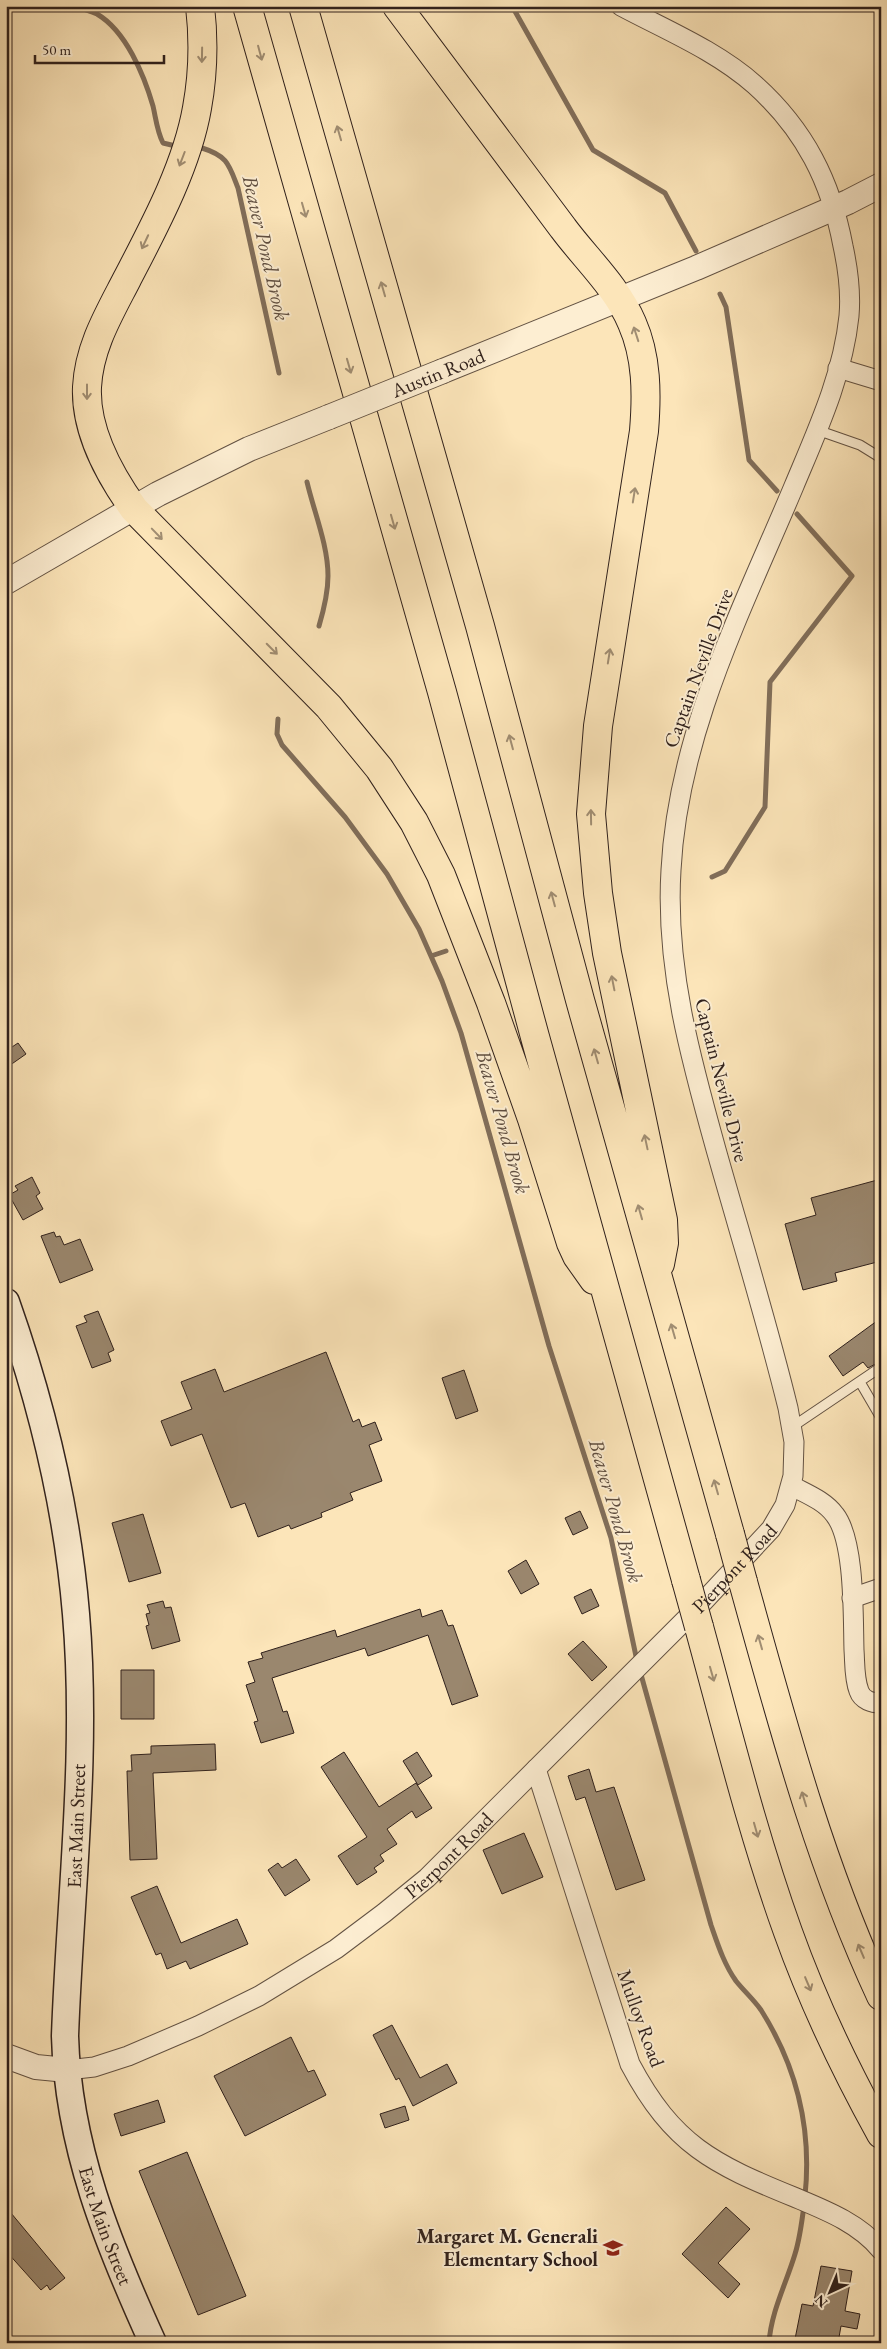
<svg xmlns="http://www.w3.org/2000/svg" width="887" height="2349" font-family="'EB Garamond',serif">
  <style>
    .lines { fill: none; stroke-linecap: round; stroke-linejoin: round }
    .stream { stroke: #816e5a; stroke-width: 5 }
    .building { fill: #9a876e; stroke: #30211c }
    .service-casing { stroke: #635243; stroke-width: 11 }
    .minor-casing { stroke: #635243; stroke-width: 21 }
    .tertiary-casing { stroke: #635243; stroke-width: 26 }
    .secondary-casing { stroke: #30211c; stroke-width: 29 }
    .motorway-casing { stroke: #30211c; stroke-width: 30 }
    .service { stroke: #fdeed2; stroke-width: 9 }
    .minor { stroke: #fdeed2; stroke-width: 19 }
    .tertiary { stroke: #fdeed2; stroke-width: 24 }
    .secondary { stroke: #fdeed2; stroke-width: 26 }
    .motorway { stroke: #fce5b9; stroke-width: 28 }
    .tertiary-bridge-casing { stroke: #635243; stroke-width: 26; stroke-linecap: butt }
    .motorway-bridge-casing { stroke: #30211c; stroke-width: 30; stroke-linecap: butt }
    .tertiary-bridge { stroke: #fdeed2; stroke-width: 24 }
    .motorway-bridge { stroke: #fce5b9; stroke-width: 28 }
    .oneway { stroke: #a08d72 }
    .labels { text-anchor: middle; stroke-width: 4; stroke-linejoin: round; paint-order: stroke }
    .street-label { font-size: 20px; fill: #30211c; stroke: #fdeed2 }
    .poi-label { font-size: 20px; font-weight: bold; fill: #30211c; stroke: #fdeed2; text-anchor: end }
    .water-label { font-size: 21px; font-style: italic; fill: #5f4e40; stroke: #fdeed2 }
  </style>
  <rect width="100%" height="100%" fill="#fce5b9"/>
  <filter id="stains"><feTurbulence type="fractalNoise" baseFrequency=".004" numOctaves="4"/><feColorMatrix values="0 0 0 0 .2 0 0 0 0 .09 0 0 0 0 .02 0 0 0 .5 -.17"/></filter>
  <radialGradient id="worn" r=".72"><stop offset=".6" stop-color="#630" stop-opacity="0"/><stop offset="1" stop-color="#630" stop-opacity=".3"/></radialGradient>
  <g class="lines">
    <path class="stream" d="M75 6C82 9 90 11 97 14 126 31 144 75 153 106 156 119 157 131 163 143L180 147
      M512 6 593 150 665 193 696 251
      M195 151 202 148C228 156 229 165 238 188L279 373
      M720 294 726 307 749 460 777 491
      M307 482C314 512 328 545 328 576 328 593 324 609 319 626
      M278 719 277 734 282 745 345 817 387 874 419 929 442 981 461 1033 549 1346 611 1538 637 1661
      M712 877 725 871 765 807 770 682 852 576 797 514
      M431 956 446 951
      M640 1671 711 1925C718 1945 724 1964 736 1981 744 1991 754 2000 761 2010 797 2067 812 2129 805 2196
      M769 2343C771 2312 786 2284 795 2254 800 2238 802 2221 804 2205"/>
  </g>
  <path class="building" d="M18 1043 26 1054 6 1068V1051Z
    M32 1177 40 1193 36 1196 43 1209 23 1220 9 1195 18 1190 15 1186Z
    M881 1179V1261L835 1273 837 1281 803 1290 785 1224 816 1215 811 1198Z
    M54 1232 56 1237 60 1236 64 1245 80 1239 93 1270 60 1283 41 1236Z
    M98 1311 114 1350 108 1353 111 1361 92 1368 76 1326 87 1322 84 1316Z
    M881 1318V1361L868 1368 863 1362 843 1376 829 1356Z
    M326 1352 353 1422 359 1419 362 1427 375 1422 382 1440 369 1445 382 1481 350 1493 353 1500 321 1513 322 1517 291 1529 289 1525 258 1537 245 1503 231 1508 202 1434 171 1446 161 1421 192 1409 181 1382 215 1369 224 1392Z
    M464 1370 478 1411 456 1419 442 1378Z
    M580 1511 588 1528 573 1535 565 1518Z
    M143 1514 161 1573 129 1582 112 1523Z
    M526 1560 539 1584 521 1594 508 1571Z
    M591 1589 599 1606 582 1614 574 1597Z
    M163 1601 165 1608 171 1607 180 1641 152 1649 146 1626 149 1625 146 1614 150 1613 147 1605Z
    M420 1609 422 1617 442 1610 448 1626 453 1625 478 1696 452 1705 428 1635 368 1656 365 1648 272 1678 283 1712 287 1711 294 1733 261 1743 254 1722 258 1721 246 1685 255 1682 248 1662 263 1658 261 1653 335 1630 337 1637Z
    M583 1641 607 1667 592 1681 568 1654Z
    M121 1670H154V1719H121Z
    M215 1744 216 1770 153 1773 157 1859 130 1860 127 1771H132L131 1755 151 1754V1746Z
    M344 1752 379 1807 416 1783 432 1808 416 1818 412 1811 387 1829 397 1844 380 1855 384 1861 374 1868 377 1872 357 1885 338 1856 367 1837 321 1767Z
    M417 1752 432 1776 418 1785 403 1761Z
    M589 1769 596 1792 614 1787 645 1880 616 1890 585 1797 576 1800 568 1776Z
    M524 1833 543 1877 502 1894 483 1850Z
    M296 1859 310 1880 285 1896 268 1870 278 1863 282 1868Z
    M157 1886 181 1943 237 1919 248 1944 190 1969 186 1961 167 1969 161 1953 156 1955 131 1897Z
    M392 2025 420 2078 447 2064 457 2083 413 2106 399 2078 396 2080 373 2035Z
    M291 2037 308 2072 314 2070 326 2095 245 2136 214 2076Z
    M158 2100 165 2122 121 2136 114 2114Z
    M405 2106 409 2120 385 2128 380 2114Z
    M187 2152 246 2296 198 2315 139 2171Z
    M6 2207 65 2278 50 2290 47 2285 41 2290 6 2251Z
    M726 2207 750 2229 718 2263 740 2284 728 2298 682 2254Z
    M821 2266 852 2271 845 2311 860 2314 857 2329 841 2326 838 2343H815L795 2339 802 2304 813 2306Z"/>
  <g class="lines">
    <defs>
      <path id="service" d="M817 430 860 445 881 458
        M860 1382 881 1418
        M792 1427 881 1367"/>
      <g id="minor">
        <path d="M838 368 881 381"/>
        <path d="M792 1486C807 1494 825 1501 835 1515 855 1541 853 1616 854 1650 855 1663 854 1678 859 1691 862 1700 872 1703 881 1703"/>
        <path d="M852 1598 881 1588"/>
        <path d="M536 1769 630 2064C673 2145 713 2164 794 2197 825 2210 859 2223 881 2250"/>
        <path id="s1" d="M67 2070 94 2067 128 2056 198 2026 259 1996 336 1949 384 1913 427 1878 702 1603 771 1529 785 1505 793 1476 794 1442 788 1408C767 1322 741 1238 717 1153 691 1060 665 968 671 870 678 733 742 610 794 486 817 431 843 375 849 316 851 293 848 269 843 246 831 182 805 130 755 85 717 51 666 30 621 6"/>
      </g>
      <path id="tertiary" d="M443 371 696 268 848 202 881 185
        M6 582 158 494 249 449 329 417
        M6 2056 36 2067 67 2070"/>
      <g id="secondary">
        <path id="s2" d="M6 1302C42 1404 67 1506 76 1614 88 1754 70 1896 65 2036 68 2147 108 2244 153 2343"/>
      </g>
      <path id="motorway" d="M200 6C204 40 203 75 197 108 187 166 154 227 127 279 109 314 89 347 87 387 85 431 109 474 134 509L329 707 379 768 414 822 441 875 491 1003 532 1119 571 1243 577 1256 594 1280
        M247 6 442 692 535 1037 686 1580
        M303 6 480 626 580 1000 730 1534
        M397 6C453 80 508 154 563 228 586 259 617 287 632 323 647 357 647 394 644 431L598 726 591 814 598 893 607 953 663 1220 664 1243 660 1264
        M743 1582C782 1722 819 1863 881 1996
        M699 1627C727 1729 752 1832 788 1932 813 2002 845 2069 881 2134"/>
    </defs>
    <use href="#service" class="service-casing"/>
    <use href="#minor" class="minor-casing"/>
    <use href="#tertiary" class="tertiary-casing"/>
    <use href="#secondary" class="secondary-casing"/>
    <use href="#motorway" class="motorway-casing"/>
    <use href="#service" class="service"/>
    <use href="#minor" class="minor"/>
    <use href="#tertiary" class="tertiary"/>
    <use href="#secondary" class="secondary"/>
    <use href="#motorway" class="motorway"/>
    <defs>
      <path id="tertiary-bridge" d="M329 417 443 371"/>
      <path id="motorway-bridge" d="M730 1534 743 1582
        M686 1580 699 1627"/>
    </defs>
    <use href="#tertiary-bridge" class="tertiary-bridge-casing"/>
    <use href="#motorway-bridge" class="motorway-bridge-casing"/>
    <use href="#tertiary-bridge" class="tertiary-bridge"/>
    <use href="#motorway-bridge" class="motorway-bridge"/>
  </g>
  <defs><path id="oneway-shaft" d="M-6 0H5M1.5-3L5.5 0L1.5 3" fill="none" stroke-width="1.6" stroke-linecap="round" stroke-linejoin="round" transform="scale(1.25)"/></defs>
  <g class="oneway">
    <use href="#oneway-shaft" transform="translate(260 53) rotate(75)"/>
    <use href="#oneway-shaft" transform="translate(202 55) rotate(91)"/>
    <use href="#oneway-shaft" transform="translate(339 133) rotate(-106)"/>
    <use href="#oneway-shaft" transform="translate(182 159) rotate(111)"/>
    <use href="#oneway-shaft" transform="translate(304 210) rotate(74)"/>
    <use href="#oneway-shaft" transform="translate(145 242) rotate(115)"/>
    <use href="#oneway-shaft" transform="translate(383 289) rotate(-106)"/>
    <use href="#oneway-shaft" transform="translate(636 334) rotate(-108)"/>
    <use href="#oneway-shaft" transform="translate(349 366) rotate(74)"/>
    <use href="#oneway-shaft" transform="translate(87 392) rotate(90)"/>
    <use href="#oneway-shaft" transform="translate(634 495) rotate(-81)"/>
    <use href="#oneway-shaft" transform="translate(393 522) rotate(74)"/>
    <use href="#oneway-shaft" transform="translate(157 534) rotate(46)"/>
    <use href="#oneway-shaft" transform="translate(272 649) rotate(45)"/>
    <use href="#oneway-shaft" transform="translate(609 656) rotate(-81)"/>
    <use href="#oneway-shaft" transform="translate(511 742) rotate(-105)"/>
    <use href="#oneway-shaft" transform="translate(591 817) rotate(-91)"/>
    <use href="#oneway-shaft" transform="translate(553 899) rotate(-105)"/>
    <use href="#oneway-shaft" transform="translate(613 983) rotate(-101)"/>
    <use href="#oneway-shaft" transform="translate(596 1056) rotate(-106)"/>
    <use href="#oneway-shaft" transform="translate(646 1142) rotate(-102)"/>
    <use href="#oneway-shaft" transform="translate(640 1212) rotate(-106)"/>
    <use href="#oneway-shaft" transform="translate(673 1331) rotate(-106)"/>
    <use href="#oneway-shaft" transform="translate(716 1487) rotate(-106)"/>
    <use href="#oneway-shaft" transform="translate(760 1642) rotate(-106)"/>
    <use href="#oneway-shaft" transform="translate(712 1674) rotate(74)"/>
    <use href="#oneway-shaft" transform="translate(804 1799) rotate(-107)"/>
    <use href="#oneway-shaft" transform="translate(756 1830) rotate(74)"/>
    <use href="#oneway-shaft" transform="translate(861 1951) rotate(-113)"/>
    <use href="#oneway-shaft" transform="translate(808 1984) rotate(67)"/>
  </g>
  <defs>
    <symbol id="school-bare" viewBox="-9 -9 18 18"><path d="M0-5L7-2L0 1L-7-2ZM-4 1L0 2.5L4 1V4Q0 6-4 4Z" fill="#8f2418" stroke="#fdeed2" stroke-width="2.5" paint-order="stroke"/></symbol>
  </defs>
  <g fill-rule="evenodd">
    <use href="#school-bare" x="599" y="2234" width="28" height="28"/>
  </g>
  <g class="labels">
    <g class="street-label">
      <text transform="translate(438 373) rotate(-22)" y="7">Austin Road</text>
      <text transform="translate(698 668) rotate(-70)" y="7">Captain Neville Drive</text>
      <text transform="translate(722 1080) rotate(76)" y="7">Captain Neville Drive</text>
      <text dy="7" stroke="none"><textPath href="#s1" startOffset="849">Pierpont Road</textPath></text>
      <text transform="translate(76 1826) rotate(-88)" y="7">East Main Street</text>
      <text dy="7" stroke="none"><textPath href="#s1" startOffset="444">Pierpont Road</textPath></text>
      <text transform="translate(641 2018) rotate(70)" y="7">Mulloy Road</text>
      <text dy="7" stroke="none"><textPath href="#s2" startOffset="938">East Main Street</textPath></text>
    </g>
    <g class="poi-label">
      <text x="598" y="2243">Margaret M. Generali<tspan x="598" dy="23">Elementary School</tspan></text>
    </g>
    <g class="water-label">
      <text transform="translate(266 248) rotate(77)" y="7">Beaver Pond Brook</text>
      <text transform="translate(503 1122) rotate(74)" y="7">Beaver Pond Brook</text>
      <text transform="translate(616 1511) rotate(74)" y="7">Beaver Pond Brook</text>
    </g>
  </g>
  <rect width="887" height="2349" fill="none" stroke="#fce5b9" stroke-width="25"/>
  <rect x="8" y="8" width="872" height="2334" fill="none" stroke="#30211c" stroke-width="2.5"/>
  <rect x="12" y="12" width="862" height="2324" fill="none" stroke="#30211c"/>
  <g transform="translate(830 2292) rotate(224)" stroke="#fdeed2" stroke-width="4" paint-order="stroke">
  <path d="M0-4L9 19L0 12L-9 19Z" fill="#30211c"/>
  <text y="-8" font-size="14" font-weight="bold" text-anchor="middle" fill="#30211c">N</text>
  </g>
  <path d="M35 55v8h129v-8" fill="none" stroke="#30211c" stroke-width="2.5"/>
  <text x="42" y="55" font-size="15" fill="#30211c" stroke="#fdeed2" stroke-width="4" paint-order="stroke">50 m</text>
  <rect width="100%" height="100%" filter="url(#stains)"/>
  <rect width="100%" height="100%" fill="url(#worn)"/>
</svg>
